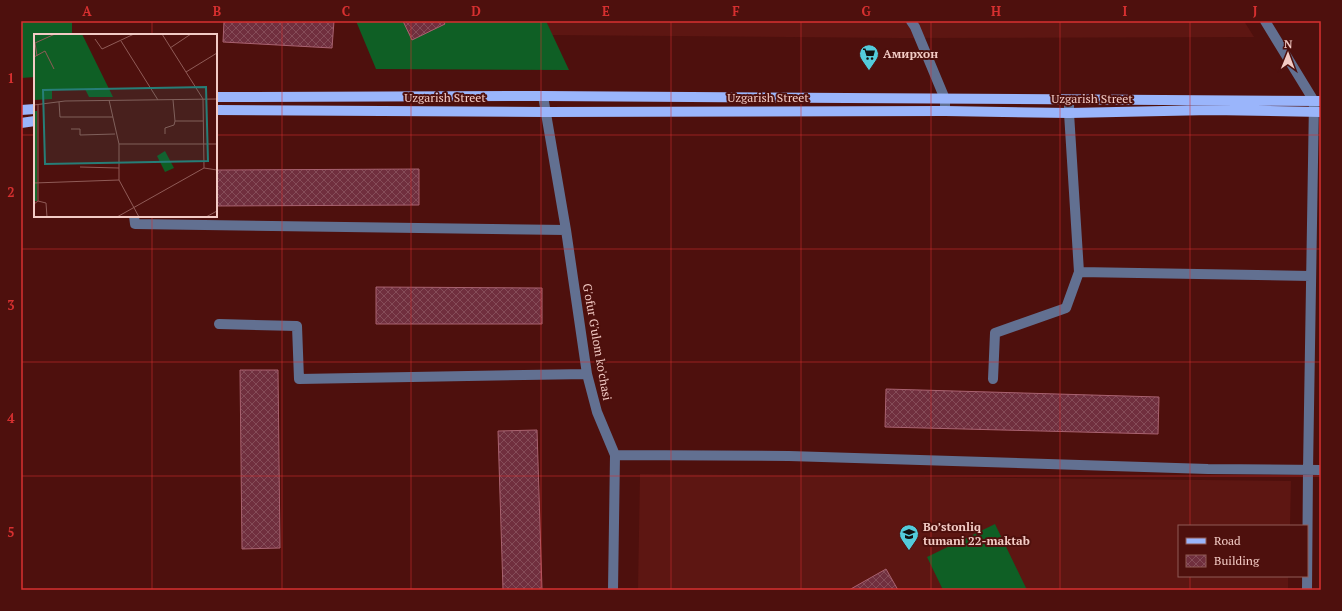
<svg xmlns="http://www.w3.org/2000/svg" width="1342" height="611" font-family="'PT Serif',serif">
  <style>
    .built { fill: #5d1612 }
    .garden { fill: #0f5f25 }
    .building { fill: url(#building-cross-hatch); stroke: #a96270 }
    .lines { fill: none; stroke-linecap: round; stroke-linejoin: round }
    .minor { stroke: #627091; stroke-width: 10 }
    .major { stroke: #9ab5fb; stroke-width: 10 }
    .grid { fill: none; stroke: #d73030; stroke-width: 1; stroke-opacity: 0.55 }
    .labels { text-anchor: middle; stroke-width: 4; stroke-linejoin: round; paint-order: stroke }
    .poi-label { font-size: 12px; font-weight: bold; fill: #f3cbc5; stroke: #4e100d; text-anchor: start }
    .street-label { font-size: 12px; fill: #f3cbc5; stroke: #4e100d }
    .inset-road { fill: none; stroke: #905b57; stroke-width: 1 }
    .view { fill: #267e77; fill-opacity: 0.15; stroke: #267e77; stroke-width: 2 }
    .inset-edge { fill: none; stroke: #f3cbc5; stroke-width: 2 }
    .neatline { fill: none; stroke: #d73030; stroke-width: 1.5 }
    .grid-label { font-size: 13px; text-anchor: middle; font-weight: bold; fill: #d73030 }
  </style>
  <defs>
    <pattern id="building-cross-hatch" width="8" height="8" patternUnits="userSpaceOnUse"><rect width="8" height="8" fill="#702f3e"/><path d="M0 0l8 8M0 8l8-8" fill="none" stroke="#854c58"/></pattern>
  </defs>
  <rect width="100%" height="100%" fill="#4e100d"/>
  <path class="built" d="M543 21H1244L1254 37 903 38 549 35Z
    M640 474 1291 481 1290 526H1179V576H1288V590H638Z"/>
  <path class="garden" d="M21 21H72V35H35V77L21 78Z
    M356 21H546L569 70 376 69Z
    M995 524 1027 590H943L927 557Z"/>
  <path class="building" d="M224 21H334L332 48 223 42Z
    M403 21H443L445 24 412 40Z
    M419 169V205L216 206V170Z
    M376 287 542 288V324H376Z
    M240 370H278L280 548 242 549Z
    M886 389 1159 397 1158 434 885 427Z
    M537 430 542 590H503L498 431Z
    M886 569 898 590H849Z"/>
  <g class="lines">
    <path class="minor" d="M911 21 915 27 945 99V111
      M1265 21 1314 101 1308 470 1307 590
      M543 96 566 230 587 374 597 412 615 455 613 590
      M1069 100V113L1079 272
      M134 216 135 224 566 230
      M219 324 297 326 299 379 587 374
      M993 379 995 333 1066 308 1079 272 1311 276
      M615 455 789 456 1208 469 1321 470"/>
    <path class="major" d="M216 97 543 96 1321 101
      M21 110 35 109
      M216 110 545 112 945 111 1069 113 1211 110 1321 112
      M21 123 35 121"/>
  </g>
  <path class="grid" d="M152 21V35M282 21V590M411 21V590M541 21V590M671 21V590M801 21V590M931 21V590M1060 21V590M1190 21V526M21 135H35M216 135H1321M152 216V590M21 249H1321M21 362H1321M21 476H1321M1190 576V590"/>
  <defs>
    <symbol id="supermarket-pin" viewBox="-11 -11 22 30"><path d="M0 17L-7.5 6A9.5 9.5 0 1 1 7.5 6Z" fill="#53cbdb" stroke="#4e100d"/><path d="M-6-5.5h2.5l.6 2H6L4.5 2H-2.5L-4.4-4H-6ZM-1.5 3.2a1.3 1.3 0 1 0 .1 0ZM3 3.2a1.3 1.3 0 1 0 .1 0Z" fill="#111"/></symbol>
    <symbol id="school-pin" viewBox="-11 -11 22 30"><path d="M0 17L-7.5 6A9.5 9.5 0 1 1 7.5 6Z" fill="#53cbdb" stroke="#4e100d"/><path d="M0-5L7-2L0 1L-7-2ZM-4 1L0 2.5L4 1V4Q0 6-4 4Z" fill="#111"/></symbol>
  </defs>
  <g fill-rule="evenodd">
    <use href="#supermarket-pin" x="858" y="43" width="22" height="30"/>
    <use href="#school-pin" x="898" y="523" width="22" height="30"/>
  </g>
  <g class="labels">
    <g class="poi-label">
      <text x="883" y="58">Амирхон</text>
      <text x="923" y="531">Bo’stonliq<tspan x="923" dy="14">tumani 22-maktab</tspan></text>
    </g>
    <g class="street-label">
      <text x="445" y="102">Uzgarish Street</text>
      <text x="768" y="102">Uzgarish Street</text>
      <text x="1092" y="103">Uzgarish Street</text>
      <text transform="translate(597 342) rotate(80)" y="4">G'ofur G'ulom ko'chasi</text>
    </g>
  </g>
  <g transform="translate(34 34)">
    <rect width="183" height="183" fill="#4e100d"/>
    <path d="M0 77H3V167H0Z" fill="#15692b"/>
    <path d="M0 0H48L79 63H55L51 55 18 56V65L0 66ZM131 117 140 134 131 138 123 122Z" fill="#0f5f25"/>
    <path class="inset-road" d="M128 0 169 65 170 134M61 5 68 15 100 0M87 7 124 66M136 14 157 0M3 22 1 9 21 0M0 23 11 17 20 35M152 38 183 19M75 66 85 110V146L105 183M139 66 141 87M25 68 26 83H79M0 71 31 67 183 65M37 95H46V101L81 100M131 100V94L140 91 141 87H169M85 110H183M46 133 85 134M0 149 85 146M4 167 12 169 13 183M0 170 4 167V70M83 183 170 134 183 136M172 183 183 177"/>
    <path class="view" d="M172 53 174 127 11 130 9 56Z"/>
    <rect width="183" height="183" class="inset-edge"/>
  </g>
  <rect width="1342" height="611" fill="none" stroke="#4e100d" stroke-width="44"/>
  <rect x="1178" y="525" width="130" height="52" fill="#4e100d" stroke="#905b57"/>
  <rect x="1186" y="538" width="20" height="6" fill="#9ab5fb" stroke="#905b57"/>
  <text x="1214" y="545" font-size="12" fill="#f3cbc5">Road</text>
  <rect x="1186" y="555" width="20" height="12" fill="url(#building-cross-hatch)" stroke="#905b57"/>
  <text x="1214" y="565" font-size="12" fill="#f3cbc5">Building</text>
  <g transform="translate(1288 54) rotate(1)" stroke="#4e100d" stroke-width="3" paint-order="stroke">
  <path d="M0-3L7 15L0 10L-7 15Z" fill="#f3cbc5"/>
  <text y="-6" font-size="11" font-weight="bold" text-anchor="middle" fill="#f3cbc5">N</text>
  </g>
  <rect x="22" y="22" width="1298" height="567" class="neatline"/>
  <g class="grid-label">
    <text x="87" y="16">A</text>
    <text x="217" y="16">B</text>
    <text x="346" y="16">C</text>
    <text x="476" y="16">D</text>
    <text x="606" y="16">E</text>
    <text x="736" y="16">F</text>
    <text x="866" y="16">G</text>
    <text x="996" y="16">H</text>
    <text x="1125" y="16">I</text>
    <text x="1255" y="16">J</text>
    <text x="11" y="83">1</text>
    <text x="11" y="197">2</text>
    <text x="11" y="310">3</text>
    <text x="11" y="423">4</text>
    <text x="11" y="537">5</text>
  </g>
</svg>
